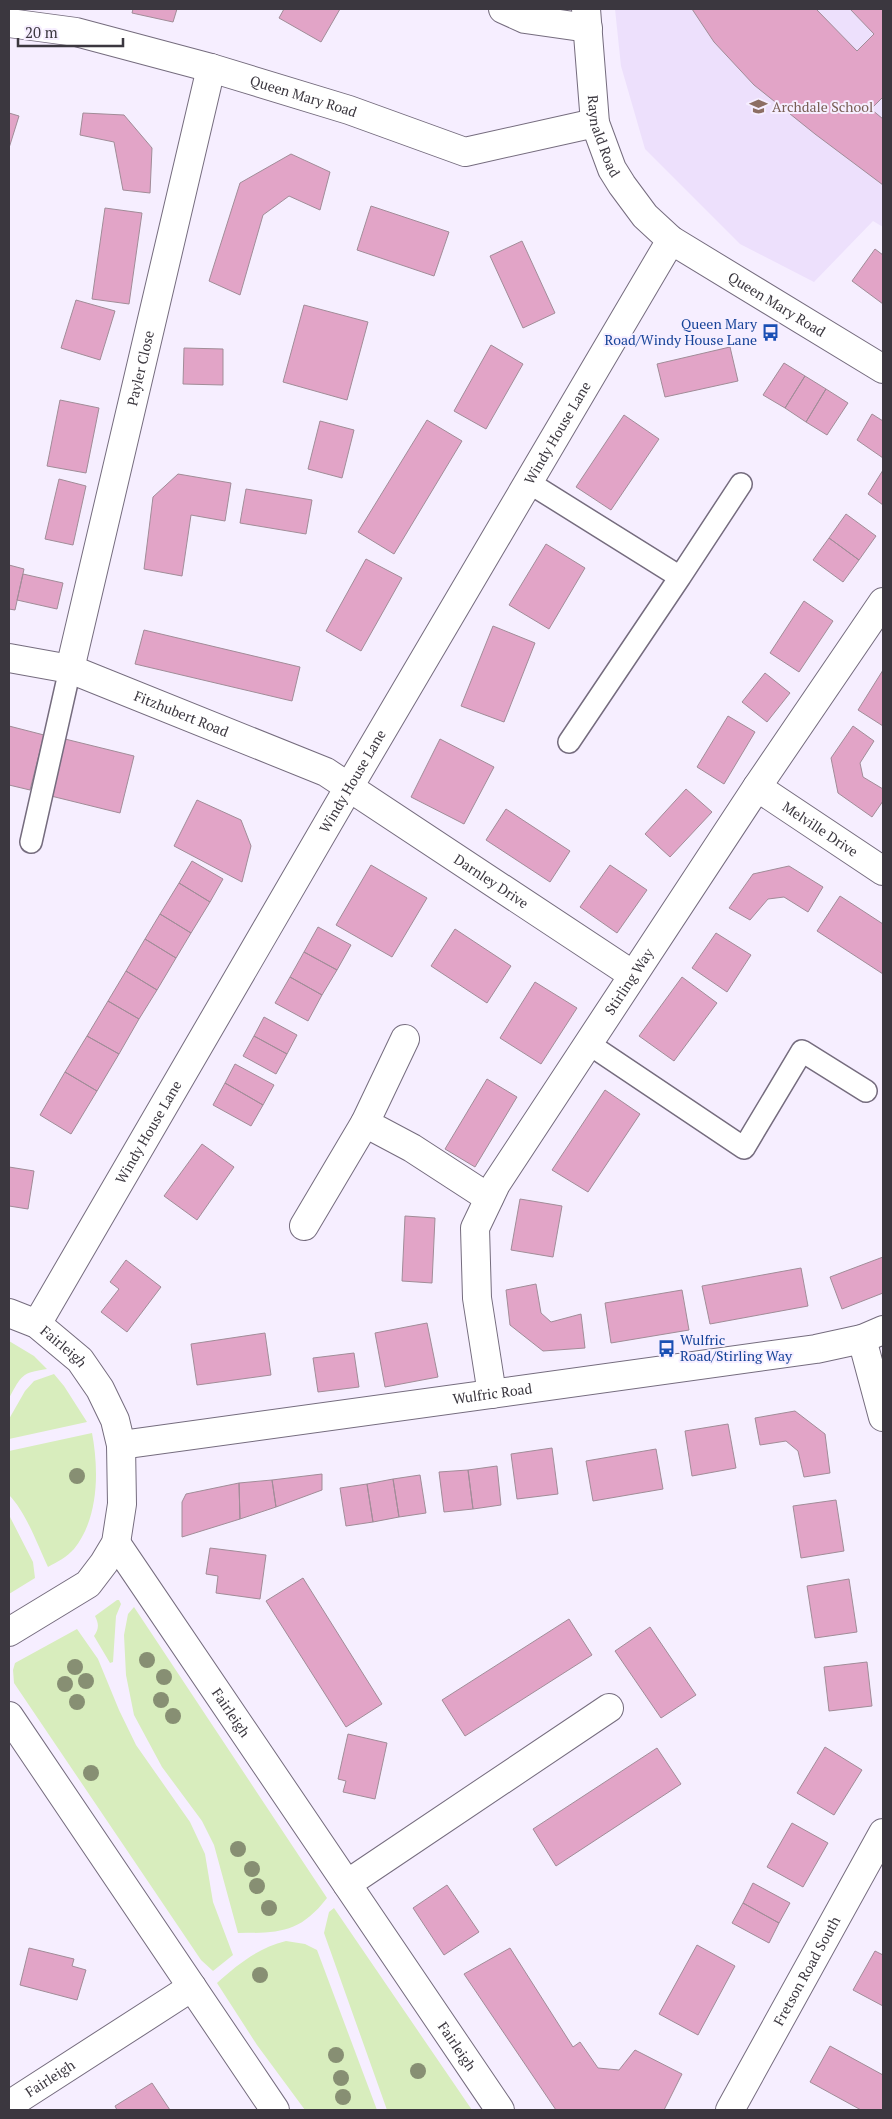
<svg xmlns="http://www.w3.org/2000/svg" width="892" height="2119" font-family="'PT Serif',serif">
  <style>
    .built { fill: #ede0fc }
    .green { fill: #d8edbd }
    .building { fill: #e2a4c7; stroke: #a18c98 }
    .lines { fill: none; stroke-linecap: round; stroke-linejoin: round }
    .lane-casing { stroke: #756c7e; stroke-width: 24 }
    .street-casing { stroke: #756c7e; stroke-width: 30 }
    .lane { stroke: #fff; stroke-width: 21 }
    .street { stroke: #fff; stroke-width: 28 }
    .tree { fill: #878f73 }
    .labels { text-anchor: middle; stroke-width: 4; stroke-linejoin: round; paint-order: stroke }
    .street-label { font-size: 14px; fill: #3b373f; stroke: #f6eeff }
    .education-label { font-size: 14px; fill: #785e54; stroke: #f6eeff; text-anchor: start }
    .transit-label { font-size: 14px; fill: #164399; stroke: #f6eeff; text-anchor: end }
  </style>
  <rect width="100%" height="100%" fill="#f6eeff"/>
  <path class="built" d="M615 9H883V227L873 221 814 282 740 244 645 149 621 66Z"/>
  <path class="green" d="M9 1341 34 1356 47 1369C21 1373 22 1375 9 1398Z
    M54 1374 64 1386 87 1422 9 1439V1419L25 1391 34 1381Z
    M92 1433C99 1470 99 1518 74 1549 67 1557 57 1562 48 1567 38 1546 26 1512 9 1495V1451Z
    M9 1515 33 1562 35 1578 9 1594Z
    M117 1600H119L121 1604 116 1616 113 1662 110 1663 94 1636C99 1629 99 1624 95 1616Z
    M134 1607 327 1898C300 1933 279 1933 238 1933L214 1845 202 1821 162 1767 134 1715 126 1675 124 1635 128 1614Z
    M77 1629 98 1659 119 1710 136 1745 190 1822 205 1854 213 1902 233 1955 213 1971 201 1960 14 1683 13 1670 15 1663Z
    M334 1908 472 2110H387L324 1933 329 1912Z
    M286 1941 305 1944 317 1950 377 2110H305L257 2045 217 1983C238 1964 258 1948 286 1941Z"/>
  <path class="building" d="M133 9H177L173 22 132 13Z
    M284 9H340L321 42 279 18Z
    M692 9H816L857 51 874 34 850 9H883V97L871 109 883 119V185L815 134 754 85 714 42Z
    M9 113 19 116 9 148Z
    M83 113 124 115 152 148 150 193 123 190 114 142 80 135Z
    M291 154 330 172 320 210 289 196 263 215 240 295 209 281 240 183Z
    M371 206 449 232 434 276 357 250Z
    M105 208 142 213 129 304 92 299Z
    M522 241 555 313 523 328 490 256Z
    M875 249 883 255V304L852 281Z
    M76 300 115 311 100 360 61 348Z
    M304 305 368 322 347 400 283 382Z
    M491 345 523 364 486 429 454 411Z
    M730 347 738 381 665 397 657 364Z
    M184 348 223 349V385L183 384Z
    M784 363 805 376 785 408 763 395Z
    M805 376 826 389 806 422 785 408Z
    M826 389 848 403 827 435 806 422Z
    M60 400 99 408 86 473 47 466Z
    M872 414 883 421V458L857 440Z
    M624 415 659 439 611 510 576 487Z
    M427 420 462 441 394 554 358 532Z
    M320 421 354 430 342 478 308 469Z
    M883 470V505L868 494Z
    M178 474 231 483 225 521 191 515 182 576 144 569 153 497Z
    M59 479 86 486 73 545 45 539Z
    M246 489 312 500 306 534 240 523Z
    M846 514 876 536 859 560 829 538Z
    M829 538 859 560 843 582 813 560Z
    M546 544 585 568 549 629 509 605Z
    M366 559 402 578 361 651 326 631Z
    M9 565 24 569 15 610 9 609Z
    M23 574 63 583 57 609 17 600Z
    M804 601 833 621 799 672 770 653Z
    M493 626 535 643 504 722 461 706Z
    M144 630 300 667 292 701 135 664Z
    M883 670V726L858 710Z
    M765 673 790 693 767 722 742 702Z
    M728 716 755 732 724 784 697 767Z
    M9 726 44 735 30 790 9 785Z
    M853 726 874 741 860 763 863 777 883 789V801L872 817 838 793 831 758Z
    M65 739 134 756 120 813 51 796Z
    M440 739 494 767 464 824 411 797Z
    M686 789 712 812 670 857 645 834Z
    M197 800 241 820 251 846 242 882 174 846Z
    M506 809 570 851 550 882 486 840Z
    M192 861 223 879 210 902 179 883Z
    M371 865 427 898 392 957 336 925Z
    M610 865 647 890 617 933 580 907Z
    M789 866 823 887 808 912 784 897 768 899 750 920 729 908 753 874Z
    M179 883 210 902 191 933 160 914Z
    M840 896 883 924V974L817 931Z
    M160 914 191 933 176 958 145 939Z
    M318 927 351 945 337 970 304 952Z
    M455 929 511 966 487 1003 431 966Z
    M716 933 751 955 727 992 692 968Z
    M145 939 176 958 157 990 126 971Z
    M304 952 337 970 322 995 290 977Z
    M126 971 157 990 139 1019 108 1001Z
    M290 977 322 995 308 1021 275 1003Z
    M682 977 717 1003 674 1061 639 1036Z
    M535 982 577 1008 541 1064 500 1038Z
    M108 1001 139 1019 119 1054 87 1036Z
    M264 1017 297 1035 287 1054 254 1036Z
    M87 1036 119 1054 97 1091 65 1072Z
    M254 1036 287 1054 276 1074 243 1056Z
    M235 1064 274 1085 263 1105 225 1083Z
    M65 1072 97 1091 71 1134 40 1115Z
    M487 1079 517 1097 475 1167 445 1149Z
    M225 1083 263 1105 251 1126 213 1105Z
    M605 1090 640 1114 588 1192 552 1170Z
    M202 1144 234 1167 197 1220 164 1196Z
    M9 1167 34 1171 28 1209 9 1206Z
    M520 1199 562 1206 553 1257 511 1250Z
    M405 1216 435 1218 432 1283 402 1281Z
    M883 1257V1293L842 1309 830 1277Z
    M126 1260 161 1287 127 1332 101 1312 119 1289 110 1282Z
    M801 1268 808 1306 710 1324 702 1286Z
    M536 1284 541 1313 551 1322 581 1314 585 1348 543 1351 510 1325 506 1290Z
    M682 1290 689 1330 611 1343 605 1303Z
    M427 1323 438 1377 385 1387 375 1333Z
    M265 1333 271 1375 197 1385 191 1344Z
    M354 1353 359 1387 318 1392 313 1358Z
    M795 1411 825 1434 830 1473 804 1477 798 1451 786 1441 760 1445 755 1418Z
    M728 1424 736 1468 692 1476 685 1431Z
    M552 1448 558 1494 517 1499 511 1454Z
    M656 1449 663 1489 593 1501 586 1461Z
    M497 1466 501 1505 473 1509 468 1470Z
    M468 1470 473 1509 444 1512 439 1472Z
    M322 1474V1490L276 1507 272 1480Z
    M420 1475 426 1513 399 1517 393 1479Z
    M393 1479 399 1517 373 1522 367 1484Z
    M272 1480 276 1507 240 1519 239 1483Z
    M239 1483 240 1519 182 1537V1502L186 1494Z
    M367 1484 373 1522 346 1526 340 1488Z
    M836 1500 844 1551 801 1558 793 1506Z
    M210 1548 266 1555 260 1599 216 1593 218 1576 206 1574Z
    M303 1578 382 1704 346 1727 266 1601Z
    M849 1579 857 1632 815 1638 807 1586Z
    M569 1619 592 1655 465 1736 442 1700Z
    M650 1627 696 1695 661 1718 615 1651Z
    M867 1662 872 1706 829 1711 824 1667Z
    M348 1734 387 1743 375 1799 343 1792 346 1781 338 1779Z
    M825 1747 862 1770 834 1815 797 1793Z
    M657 1748 681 1784 556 1866 533 1829Z
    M792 1823 828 1843 803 1887 767 1867Z
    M753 1883 790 1903 779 1923 743 1903Z
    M447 1885 479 1932 444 1955 413 1908Z
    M743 1903 779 1923 769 1943 732 1923Z
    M697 1945 735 1966 698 2035 659 2014Z
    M29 1948 74 1959 72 1966 86 1970 77 2000 20 1985Z
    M510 1948 573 2047 580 2042 598 2068 619 2070 635 2050 682 2074 664 2110H556L464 1974Z
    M875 1951 883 1955V2006L853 1990Z
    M830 2046 883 2075V2110H861L810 2082Z
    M152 2083 170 2110H117L115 2106Z"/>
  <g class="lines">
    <defs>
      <path id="lane" d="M528 482 680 577 569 742
        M680 577 741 484
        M31 842 70 669
        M589 1044 744 1148 802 1051 866 1091"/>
      <g id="street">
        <path d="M503 9 525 19 588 28"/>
        <path id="s1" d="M586 9 595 123 612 169 622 185 645 216 671 240 883 369"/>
        <path id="s2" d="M9 23 76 32 211 68 349 110 465 152 595 123"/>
        <path id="s3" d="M9 658 70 669 326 772 633 975"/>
        <path id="s4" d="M70 669 211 68"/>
        <path id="s5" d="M757 787 883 871"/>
        <path d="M405 1039 365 1123 412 1148 489 1198"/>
        <path d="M304 1226 365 1123"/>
        <path id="s6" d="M9 1313 37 1324 80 1360 100 1389 115 1420 121 1445 122 1504 116 1543 104 1563 88 1584 9 1632"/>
        <path id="s7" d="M37 1324 349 787 671 240"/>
        <path d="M862 1339 883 1417"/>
        <path id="s8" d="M492 1394 477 1298 475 1228 496 1184 757 787 883 602"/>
        <path id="s9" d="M121 1445 816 1349 862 1339 883 1330"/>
        <path id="s10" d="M116 1543 500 2110"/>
        <path d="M9 1716 275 2110"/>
        <path d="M347 1884 609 1708"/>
        <path id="s11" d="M9 2105 192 1987"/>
        <path id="s12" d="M730 2110 883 1833"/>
      </g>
    </defs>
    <use href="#lane" class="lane-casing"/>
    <use href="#street" class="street-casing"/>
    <use href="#lane" class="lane"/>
    <use href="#street" class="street"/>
  </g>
  <g class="tree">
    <circle cx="77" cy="1476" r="8"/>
    <circle cx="147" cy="1660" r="8"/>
    <circle cx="75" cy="1667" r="8"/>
    <circle cx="164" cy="1677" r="8"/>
    <circle cx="86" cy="1681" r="8"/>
    <circle cx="65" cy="1684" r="8"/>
    <circle cx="161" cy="1700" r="8"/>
    <circle cx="77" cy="1702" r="8"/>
    <circle cx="173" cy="1716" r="8"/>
    <circle cx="91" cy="1773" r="8"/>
    <circle cx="238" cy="1849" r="8"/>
    <circle cx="252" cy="1869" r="8"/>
    <circle cx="257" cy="1886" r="8"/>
    <circle cx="269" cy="1908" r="8"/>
    <circle cx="260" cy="1975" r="8"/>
    <circle cx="336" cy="2055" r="8"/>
    <circle cx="418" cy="2071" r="8"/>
    <circle cx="341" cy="2078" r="8"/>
    <circle cx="343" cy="2097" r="8"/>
  </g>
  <defs>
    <symbol id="school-bare" viewBox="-9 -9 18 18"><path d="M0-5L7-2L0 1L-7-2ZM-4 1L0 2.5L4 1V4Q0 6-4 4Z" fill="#8d6e63" stroke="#f6eeff" stroke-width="2.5" paint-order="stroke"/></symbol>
    <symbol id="bus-bare" viewBox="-9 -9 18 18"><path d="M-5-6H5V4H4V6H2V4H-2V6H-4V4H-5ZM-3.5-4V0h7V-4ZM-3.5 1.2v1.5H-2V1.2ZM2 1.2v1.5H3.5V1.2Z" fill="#1a4fb4" stroke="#f6eeff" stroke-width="2.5" paint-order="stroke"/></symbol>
  </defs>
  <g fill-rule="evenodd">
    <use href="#school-bare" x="746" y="94" width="25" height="25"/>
    <use href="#bus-bare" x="758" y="320" width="25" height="25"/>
    <use href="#bus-bare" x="654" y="1336" width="25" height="25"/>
  </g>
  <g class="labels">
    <g class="street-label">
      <text dy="5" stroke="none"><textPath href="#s2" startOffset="304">Queen Mary Road</textPath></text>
      <text dy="5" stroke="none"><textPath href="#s1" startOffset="129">Raynald Road</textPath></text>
      <text dy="5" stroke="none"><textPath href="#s1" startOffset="380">Queen Mary Road</textPath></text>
      <text dy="5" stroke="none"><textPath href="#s4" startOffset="309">Payler Close</textPath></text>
      <text dy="5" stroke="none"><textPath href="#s7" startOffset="1032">Windy House Lane</textPath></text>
      <text dy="5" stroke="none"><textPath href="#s3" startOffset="182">Fitzhubert Road</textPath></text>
      <text dy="5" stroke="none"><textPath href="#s7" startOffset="628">Windy House Lane</textPath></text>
      <text dy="5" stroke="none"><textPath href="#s5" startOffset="76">Melville Drive</textPath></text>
      <text dy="5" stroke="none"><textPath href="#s3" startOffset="536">Darnley Drive</textPath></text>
      <text dy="5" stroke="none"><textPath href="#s8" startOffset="458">Stirling Way</textPath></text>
      <text dy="5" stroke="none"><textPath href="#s7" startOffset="222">Windy House Lane</textPath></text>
      <text dy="5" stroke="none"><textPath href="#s6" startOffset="65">Fairleigh</textPath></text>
      <text dy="5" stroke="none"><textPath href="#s9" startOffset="375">Wulfric Road</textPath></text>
      <text dy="5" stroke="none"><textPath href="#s10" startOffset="205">Fairleigh</textPath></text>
      <text dy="5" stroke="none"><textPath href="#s12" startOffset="159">Fretson Road South</textPath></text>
      <text dy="5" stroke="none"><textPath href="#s10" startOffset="608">Fairleigh</textPath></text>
      <text dy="5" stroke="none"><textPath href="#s11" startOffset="49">Fairleigh</textPath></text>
    </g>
    <g class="education-label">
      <text x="772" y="112">Archdale School</text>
    </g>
    <g class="transit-label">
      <text x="757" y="329">Queen Mary<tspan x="757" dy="16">Road/Windy House Lane</tspan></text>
      <text x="680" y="1345" text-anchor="start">Wulfric<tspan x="680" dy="16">Road/Stirling Way</tspan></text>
    </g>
  </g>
  <rect width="892" height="2119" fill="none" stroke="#3b373f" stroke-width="20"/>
  <path d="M18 38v8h105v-8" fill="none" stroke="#3b373f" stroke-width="2.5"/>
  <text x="25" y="38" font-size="15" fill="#3b373f" stroke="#f6eeff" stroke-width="4" paint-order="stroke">20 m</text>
</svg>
